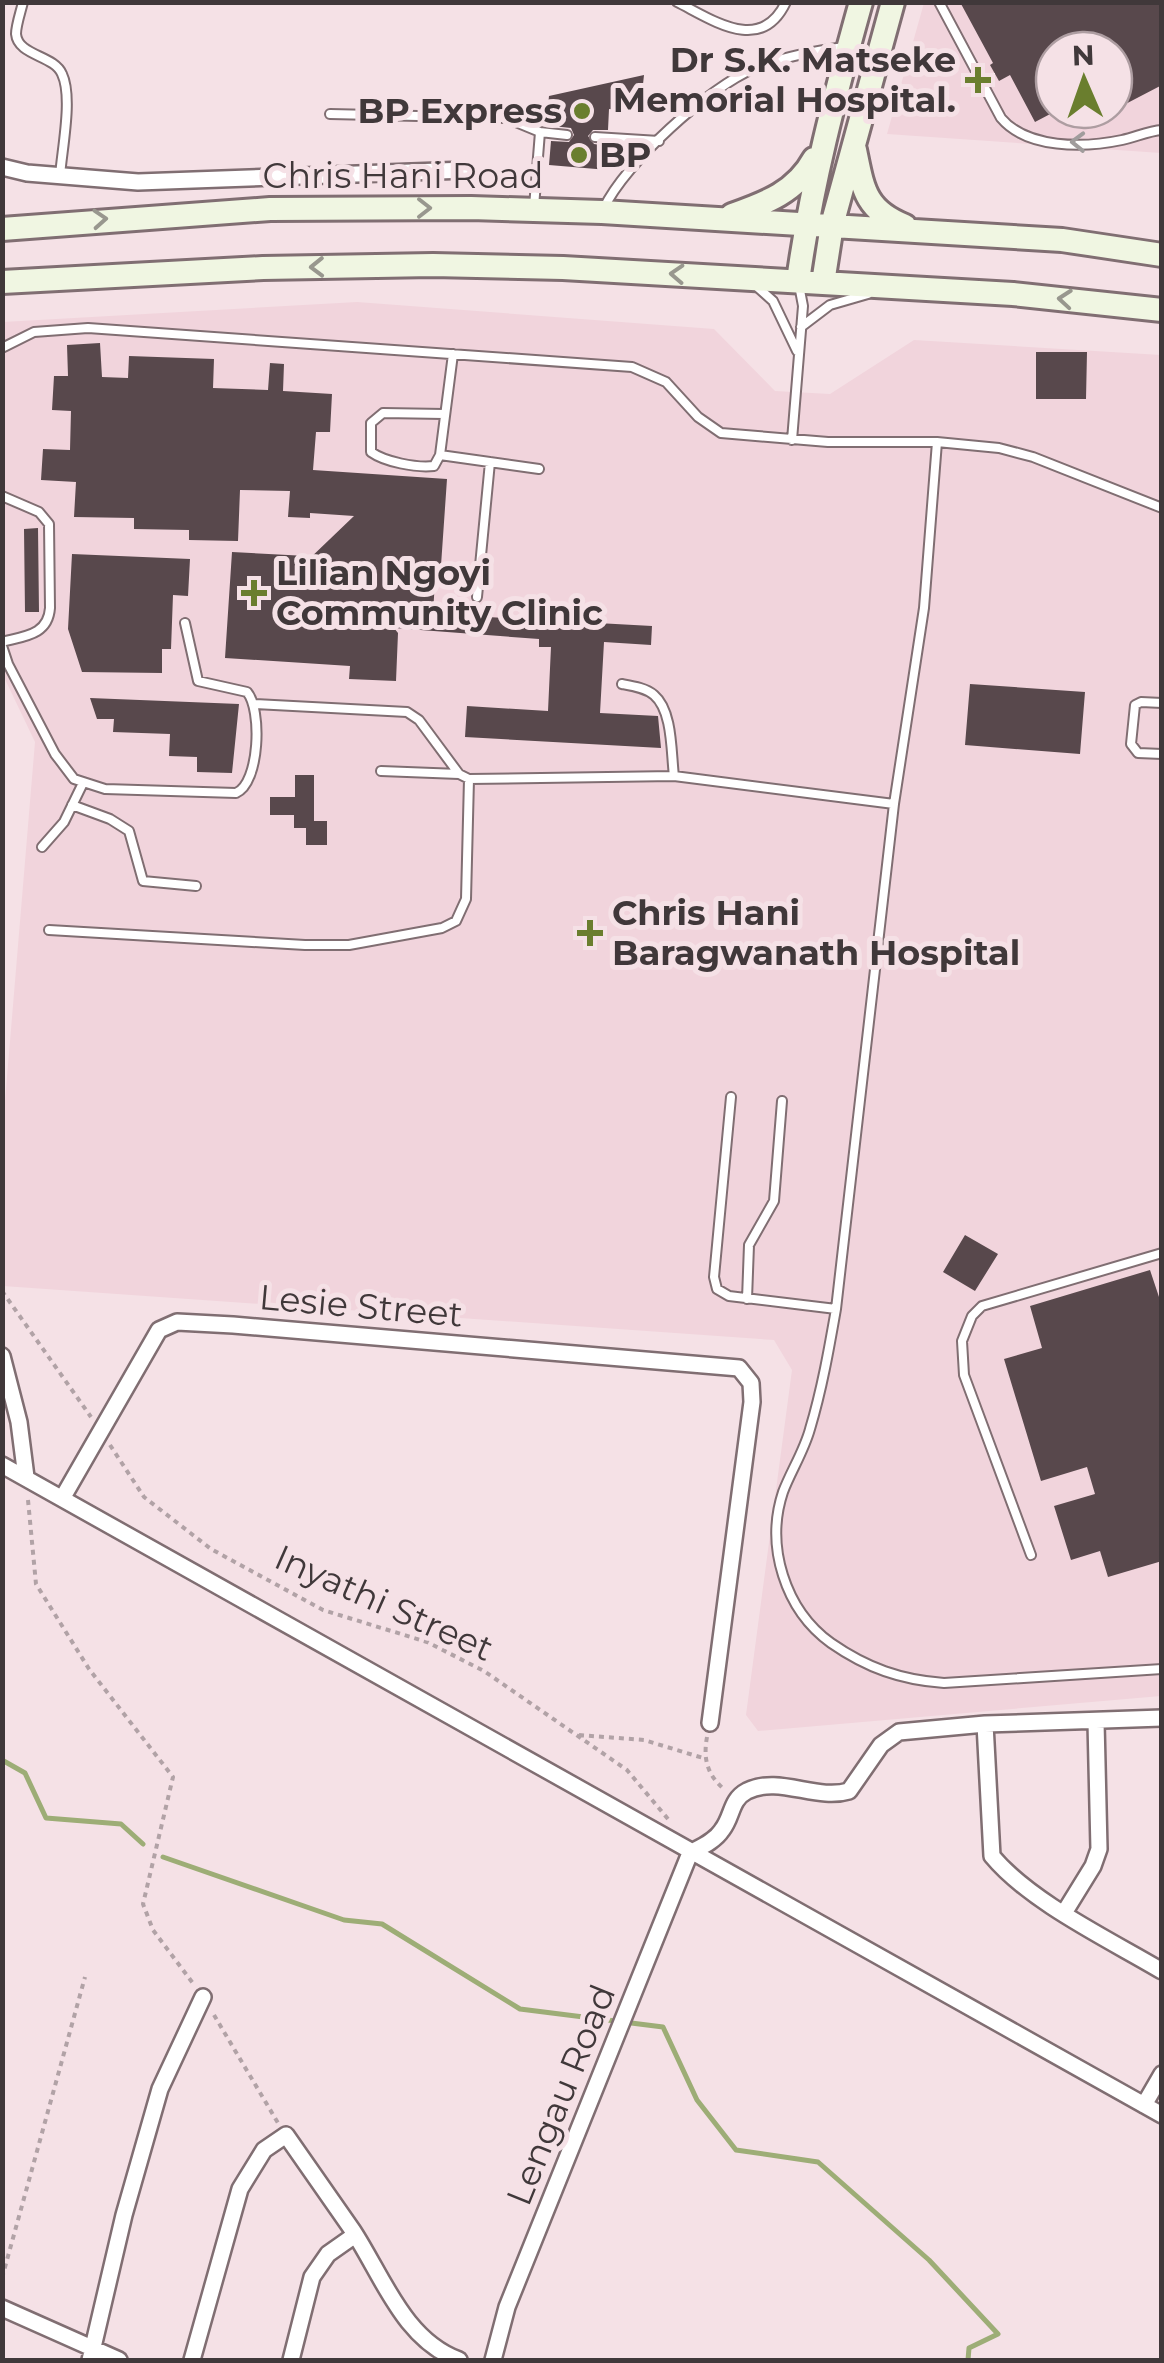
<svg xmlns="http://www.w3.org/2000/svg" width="1164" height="2363" font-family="Montserrat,sans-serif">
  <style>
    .built { fill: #f1d4dc; fill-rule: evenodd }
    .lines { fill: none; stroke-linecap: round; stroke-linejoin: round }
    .stream { stroke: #9dad76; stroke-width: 5 }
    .building { fill: #58484c }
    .service-casing { stroke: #806e72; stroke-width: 12 }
    .minor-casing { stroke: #806e72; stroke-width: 20 }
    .secondary-casing { stroke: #806e72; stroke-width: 28 }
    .path { stroke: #b1a2a6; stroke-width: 4; stroke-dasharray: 5 5; stroke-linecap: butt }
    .service { stroke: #fff; stroke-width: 8 }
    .minor { stroke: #fff; stroke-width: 15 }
    .secondary { stroke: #f0f6e2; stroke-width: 22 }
    .oneway { stroke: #a09c9c }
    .oneway2 { stroke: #98978e }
    .poi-dot { fill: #6a7e2e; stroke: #f5e1e6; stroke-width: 4 }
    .labels { text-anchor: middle; stroke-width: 10; stroke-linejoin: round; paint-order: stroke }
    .poi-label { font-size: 35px; font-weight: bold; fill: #40383a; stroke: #f5e1e6; text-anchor: start }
    .street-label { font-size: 35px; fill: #40383a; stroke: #f5e1e6 }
  </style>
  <rect width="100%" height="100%" fill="#f5e1e6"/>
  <path class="built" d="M924 3H1161V153L887 134ZM1054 50H1114V110H1054Z
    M357 302 714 329 775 391 830 394 914 340 1161 355V1696L758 1731 746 1715 792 1370 774 1340 3 1286V1125L35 742 3 675V322Z"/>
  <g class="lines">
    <path class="stream" d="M2 1760 25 1773 46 1818 121 1824 143 1844
      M163 1857 344 1920 382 1924 520 2009 663 2027 697 2100 736 2150 818 2162 929 2260 998 2334 969 2348 968 2360"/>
  </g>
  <path class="building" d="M960 2H1162V85L1114 110V50H1054V112L1035 122 1010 75 999 81 990 65 993 63Z
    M644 75 640 112 609 109 608 130H593L588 136 594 144 629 149 628 161 620 171 549 165 551 141 569 142 574 135 571 128 552 126 553 116H547L549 96Z
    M1072 110H1114L1081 127Z
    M100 343 102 377 128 378 129 356 214 359 213 388 268 390 270 363 284 364 283 391 332 394 330 432H316L313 470 447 479 440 580H435L433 614 523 619 524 611 579 614V622L652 626 651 645 604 642 600 713 658 716 661 748 465 737 467 706 548 711 551 647H539V639L394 628 398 633 396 681 349 679 350 666 225 658 232 552 307 556 306 562 354 516 310 513V518L288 517 290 491 240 490 238 541 189 540V530L134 529V518L74 517 76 482 41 480 43 449 70 450 71 411 52 410 54 376H68L67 345Z
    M1036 352H1087L1086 399H1036Z
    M38 528 39 612H25L24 529Z
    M72 554 190 559 188 596 173 595 171 649H162V673L82 672 68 629Z
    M970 684 1085 692 1080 754 965 745Z
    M90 698 239 704 232 773 197 772V757L169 756 170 734 113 732 114 719H97Z
    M295 775H314V821H327V845H306V828H294V815H270V797H295Z
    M965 1235 998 1254 975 1291 943 1272Z
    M1150 1270 1162 1306V1561L1108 1577 1100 1551 1071 1560 1054 1506 1095 1494 1087 1467 1041 1481 1004 1359 1042 1348 1030 1306Z"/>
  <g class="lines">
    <defs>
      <path id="service" d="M23 2C21 11 16 25 16 34 18 56 54 55 62 74 73 97 62 149 60 176
        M677 2C713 20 761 55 786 2
        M939 2 1001 118C1027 149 1084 148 1122 140 1136 137 1148 131 1162 130
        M330 114 506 118 540 132 567 135
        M595 137 659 141
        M534 207 540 132
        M604 208C625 163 709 87 755 68 783 57 814 51 844 47
        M754 284 773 301 797 351
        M801 327 830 305 868 294
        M2 348 34 332 88 328 632 367 666 382 698 417 721 433 828 442H937L999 448 1033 457 1162 508
        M444 414 383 413 371 423V452C385 462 416 468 434 466L440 455 453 354
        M792 440 803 306 799 285
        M937 442 924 608 894 804 836 1309C829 1349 822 1389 810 1429 804 1451 791 1471 783 1492 765 1546 785 1610 831 1643 867 1668 901 1680 944 1683L1162 1669
        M440 455 539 469
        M2 496 39 512 49 524 50 608C48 635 25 636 2 642
        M477 597 490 462
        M2 646 8 664 55 754 74 779 105 789 236 793C260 783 262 709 247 692L198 681 185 623
        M622 684C633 686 646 688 654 695 673 711 671 753 674 776L894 804
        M1162 703 1141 702 1135 705 1131 744 1138 753 1162 754
        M255 704 407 712 419 720 459 774 469 779 674 776
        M381 771 459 774
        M72 805 110 819 129 831 143 881 196 886
        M42 847 64 822 83 783
        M49 930 305 945H349L442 928 456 921 466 899 469 779
        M731 1097 714 1277 717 1289 729 1296 836 1309
        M747 1299 749 1245 774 1201 782 1101
        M1031 1555 964 1375 962 1341 972 1316 982 1306 1162 1253"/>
      <path id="minor" d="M2 167 27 173 138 182 466 170
        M2 1356 19 1422 26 1477
        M2 1465 1162 2115
        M63 1497 159 1330 177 1322 233 1325 739 1368 751 1383 752 1402 710 1723
        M985 1724 992 1856C1030 1902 1110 1940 1162 1971
        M1064 1913 1093 1866 1099 1849 1096 1722
        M1144 2105 1162 2074
        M2 2308 119 2360
        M90 2360 124 2215 160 2089 203 1997
        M192 2360 240 2189 264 2150 286 2135C308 2167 331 2199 353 2231 383 2277 404 2340 459 2360
        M291 2360 312 2277 328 2254 355 2235
        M493 2360 507 2307 690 1853C701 1847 715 1841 722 1830 733 1816 730 1800 747 1791 779 1775 816 1801 849 1791L881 1745 899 1732 985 1724 1162 1718"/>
      <path id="secondary" d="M855 150C863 189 865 210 905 226
        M732 215C766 203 796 192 814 159
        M2 229 270 209 471 208 602 212 1062 240 1162 255
        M798 281C811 186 835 95 861 2
        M2 282 263 268 433 265 563 268 1013 294 1162 310
        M823 283 832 225 893 2"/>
    </defs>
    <use href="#service" class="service-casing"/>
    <use href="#minor" class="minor-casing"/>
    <use href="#secondary" class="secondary-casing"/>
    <path class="path" d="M2 1291 91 1417
      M110 1445 144 1497 211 1549 323 1610 427 1642 484 1671 627 1770 668 1819
      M28 1500 36 1584 89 1669 173 1777 143 1904 153 1930 195 1986
      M579 1735 644 1740 703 1758
      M707 1737C703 1759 707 1775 725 1790
      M214 2015 278 2123
      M2 2278 85 1977"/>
    <use href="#service" class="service"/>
    <use href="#minor" class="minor"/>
    <use href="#secondary" class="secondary"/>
  </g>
  <defs><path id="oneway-chevron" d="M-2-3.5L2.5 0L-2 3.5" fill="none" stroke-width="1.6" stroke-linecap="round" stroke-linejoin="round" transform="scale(2.5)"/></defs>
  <use class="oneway" href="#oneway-chevron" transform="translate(1078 142) rotate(-179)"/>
  <g class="oneway2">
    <use href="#oneway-chevron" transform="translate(424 208)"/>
    <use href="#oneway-chevron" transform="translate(100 219) rotate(-4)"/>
    <use href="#oneway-chevron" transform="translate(317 267) rotate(179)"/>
    <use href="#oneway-chevron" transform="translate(677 274) rotate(-177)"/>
    <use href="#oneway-chevron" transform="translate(1065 299) rotate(-175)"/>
  </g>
  <g class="poi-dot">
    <path d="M973 65h10v10h10v10h-10v10h-10v-10h-10v-10h10z"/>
    <circle cx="582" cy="111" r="10"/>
    <circle cx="579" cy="155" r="10"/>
    <path d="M249 578h10v10h10v10h-10v10h-10v-10h-10v-10h10z"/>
    <path d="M585 918h10v10h10v10h-10v10h-10v-10h-10v-10h10z"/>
  </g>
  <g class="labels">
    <g class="poi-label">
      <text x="956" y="72" text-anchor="end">Dr S.K. Matseke<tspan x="956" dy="40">Memorial Hospital.</tspan></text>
      <text x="562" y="123" text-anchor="end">BP Express</text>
      <text x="599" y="167">BP</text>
      <text x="276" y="585">Lilian Ngoyi<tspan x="276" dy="40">Community Clinic</tspan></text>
      <text x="612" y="925">Chris Hani<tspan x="612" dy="40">Baragwanath Hospital</tspan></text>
    </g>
    <g class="street-label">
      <text x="403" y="188">Chris Hani Road</text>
      <text transform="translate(361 1306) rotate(5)" y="12">Lesie Street</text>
      <text transform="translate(384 1603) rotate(24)" y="12">Inyathi Street</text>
      <text transform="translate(561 2095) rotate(-68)" y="12">Lengau Road</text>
    </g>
  </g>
  <rect width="1164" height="2363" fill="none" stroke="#40383a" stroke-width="10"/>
  <g transform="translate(1084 80) rotate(358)"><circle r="48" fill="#f5e1e6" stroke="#ad9da1" stroke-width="2.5"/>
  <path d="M0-8L18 38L0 25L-18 38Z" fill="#6a7e2e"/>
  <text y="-15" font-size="28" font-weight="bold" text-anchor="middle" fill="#40383a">N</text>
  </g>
</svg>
